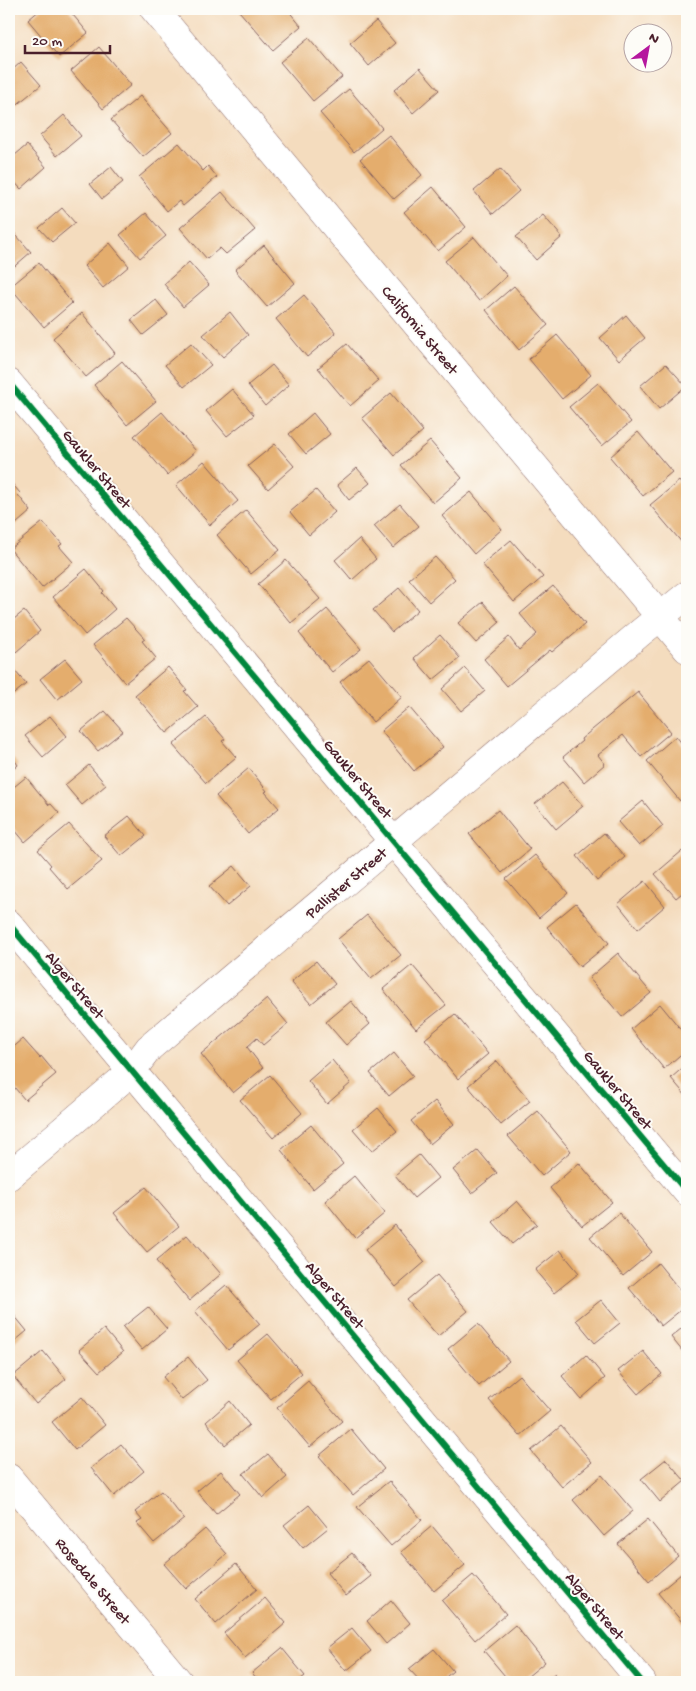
<svg xmlns="http://www.w3.org/2000/svg" width="696" height="1691" font-family="'Gochi Hand',sans-serif">
  <style>
    .building { fill: #e4ad6d }
    .lines { fill: none; stroke-linecap: round; stroke-linejoin: round }
    .street-casing { stroke: #86615e; stroke-width: 29 }
    .street { stroke: #fff; stroke-width: 28 }
    .cycleway-casing { stroke: #fdfcf7; stroke-width: 9 }
    .cycleway { stroke: #00873e; stroke-width: 6 }
    .labels { text-anchor: middle; stroke-width: 4; stroke-linejoin: round; paint-order: stroke }
    .street-label { font-size: 16px; fill: #4a1f2b; stroke: #fdfcf7 }
  </style>
  <rect width="100%" height="100%" fill="#fdfcf7"/>
  <filter id="ink" filterUnits="userSpaceOnUse"><feTurbulence type="fractalNoise" baseFrequency=".02" numOctaves="2"/><feDisplacementMap in="SourceGraphic" scale="10" xChannelSelector="R" yChannelSelector="G"/><feConvolveMatrix kernelMatrix="1 2 1 2 8 2 1 2 1" color-interpolation-filters="sRGB"/></filter>
  <filter id="wash" filterUnits="userSpaceOnUse"><feTurbulence type="fractalNoise" baseFrequency=".0096" numOctaves="4" result="noise"/><feDisplacementMap in="SourceGraphic" scale="20" xChannelSelector="R" yChannelSelector="G"/><feGaussianBlur stdDeviation="1.12" result="paint"/><feColorMatrix in="noise" values="0 0 0 0 0 0 0 0 0 0 0 0 0 0 0 0 0 1.4 0 .05"/><feComposite in="paint" operator="in"/></filter>
  <g filter="url(#wash)">
    <rect width="100%" height="100%" fill="#f4dcbe"/>
    <g id="blocks">
      <path class="building" d="M41 9H68L88 33 59 57 28 20Z
        M241 9H287L301 26 273 50 239 11Z
        M376 21 395 43 369 66 350 43Z
        M309 38 342 77 313 101 280 62Z
        M99 47 131 85 103 109 71 71Z
        M21 62 41 85 14 107 9 101V73Z
        M420 68 439 90 413 113 394 90Z
        M349 89 382 128 354 152 320 113Z
        M140 96 172 133 143 157 111 120Z
        M64 115 81 136 57 156 40 136Z
        M389 135 422 175 394 199 360 159Z
        M179 143 203 171 208 166 217 177 183 206 179 201 167 211 139 177Z
        M27 145 46 167 21 189 9 176V160Z
        M111 167 123 182 102 199 90 184Z
        M500 169 519 191 493 214 474 191Z
        M433 187 466 227 438 251 404 212Z
        M222 192 255 230 226 254 220 248 207 259 180 228Z
        M62 208 75 223 52 242 39 228Z
        M146 213 166 236 140 258 120 235Z
        M543 215 562 237 536 260 516 237Z
        M9 227 31 252 9 271Z
        M474 237 507 276 479 301 445 261Z
        M110 243 129 266 103 288 84 266Z
        M264 245 295 283 267 307 235 270Z
        M189 262 209 285 183 307 164 284Z
        M39 263 72 303 44 327 10 287Z
        M514 286 548 325 519 350 486 310Z
        M304 295 336 333 307 357 276 319Z
        M156 300 168 315 143 335 131 320Z
        M230 312 248 335 223 357 203 335Z
        M82 313 115 353 86 377 53 338Z
        M626 315 645 338 619 360 600 338Z
        M557 335 591 375 562 399 529 359Z
        M191 343 211 365 184 387 165 365Z
        M347 344 379 381 350 406 318 368Z
        M122 361 156 401 127 425 94 385Z
        M666 364 686 386 659 409 640 386Z
        M272 365 289 385 265 406 248 385Z
        M598 383 631 422 602 446 569 407Z
        M232 389 254 415 227 436 206 411Z
        M391 393 423 431 394 455 362 418Z
        M162 412 196 451 167 475 134 436Z
        M313 413 330 434 306 454 289 434Z
        M638 432 672 472 643 496 610 457Z
        M430 441 462 478 433 503 401 465Z
        M275 444 294 466 268 489 248 466Z
        M204 461 238 501 210 525 176 485Z
        M357 468 370 483 349 500 337 485Z
        M9 480 20 493 18 495 31 511 9 530Z
        M679 481 687 491V542L684 545 650 505Z
        M316 490 335 512 309 535 290 512Z
        M471 492 502 529 474 554 442 516Z
        M400 504 419 526 393 548 374 526Z
        M246 510 280 550 251 574 217 535Z
        M43 522 62 544 59 546 73 562 42 588 10 549Z
        M359 539 376 559 352 580 335 560Z
        M511 540 543 577 514 602 482 564Z
        M435 557 455 579 429 602 409 579Z
        M286 560 320 599 291 623 258 584Z
        M86 569 104 591 102 593 115 609 85 635 53 597Z
        M553 586 585 624 552 652 550 650 507 686 484 659 509 637 519 650 537 634 520 614Z
        M399 588 418 610 392 632 373 610Z
        M483 602 500 622 476 643 458 623Z
        M327 609 361 649 332 672 299 633Z
        M24 611 40 631 16 652 9 643V623Z
        M126 618 145 639 142 641 156 658 125 683 93 645Z
        M440 635 460 658 433 680 414 658Z
        M369 658 402 697 373 722 340 682Z
        M65 659 82 679 57 700 40 679Z
        M9 664 26 684 9 698Z
        M168 667 187 690 184 691 198 707 167 733 135 695Z
        M465 668 485 691 461 711 442 689Z
        M638 692 671 732 641 757 623 735 598 755 605 764 584 782 563 757 582 741 581 739Z
        M409 707 443 747 414 771 381 731Z
        M105 711 123 731 98 751 81 731Z
        M50 716 67 736 43 757 25 736Z
        M206 717 225 739 222 741 236 757 206 783 173 745Z
        M676 736 687 750V795L680 801 647 761Z
        M11 755 18 765 9 773V756Z
        M89 765 106 785 82 805 65 785Z
        M249 768 267 791 265 792 279 808 248 834 216 796Z
        M26 777 49 805 51 804 59 813 25 842 9 823V791Z
        M562 782 583 806 556 829 535 804Z
        M643 801 663 826 639 846 618 822Z
        M498 810 530 849 502 873 469 834Z
        M129 816 146 836 121 856 104 836Z
        M69 824 102 861 68 889 49 867 51 865 38 850Z
        M604 833 625 857 597 881 577 856Z
        M682 851 687 857V889L676 898 655 874Z
        M535 855 568 893 539 918 506 879Z
        M234 866 251 886 227 906 209 886Z
        M645 881 665 906 638 929 618 904Z
        M576 903 609 943 580 967 547 927Z
        M367 915 401 955 371 979 338 939Z
        M618 953 651 993 622 1017 589 978Z
        M316 961 335 984 311 1004 291 982Z
        M412 965 446 1005 416 1029 383 989Z
        M267 999 288 1024 263 1045 257 1038 247 1047 263 1068 233 1093 201 1054Z
        M351 1001 370 1024 346 1045 326 1022Z
        M660 1004 687 1037V1049L664 1069 631 1029Z
        M455 1014 488 1054 458 1079 425 1039Z
        M23 1039 40 1058 41 1056 56 1074 25 1100 9 1081V1051Z
        M394 1053 413 1076 389 1096 370 1073Z
        M332 1060 351 1083 327 1104 308 1081Z
        M497 1061 530 1101 501 1125 468 1086Z
        M687 1064V1097L671 1078Z
        M270 1075 302 1113 273 1138 240 1100Z
        M435 1101 454 1124 430 1144 411 1121Z
        M378 1108 397 1131 372 1151 353 1129Z
        M538 1111 571 1151 542 1176 508 1136Z
        M311 1125 343 1164 313 1189 281 1150Z
        M478 1150 497 1173 472 1193 453 1170Z
        M419 1155 438 1178 414 1198 395 1175Z
        M579 1163 612 1202 582 1226 550 1188Z
        M354 1176 385 1213 355 1238 325 1201Z
        M146 1187 179 1226 147 1252 114 1213Z
        M517 1201 537 1224 512 1244 493 1222Z
        M619 1213 652 1252 623 1276 590 1237Z
        M395 1225 425 1262 396 1287 365 1250Z
        M187 1235 221 1274 189 1301 156 1261Z
        M560 1250 579 1273 554 1293 535 1270Z
        M658 1263 687 1299V1305L661 1326 629 1288Z
        M437 1275 468 1311 438 1336 407 1300Z
        M226 1285 260 1324 228 1350 195 1311Z
        M601 1300 620 1323 595 1343 576 1320Z
        M148 1307 167 1329 142 1350 123 1327Z
        M9 1309 27 1331 9 1346Z
        M478 1324 509 1361 479 1386 448 1349Z
        M687 1324V1357L671 1337Z
        M104 1329 123 1352 99 1372 79 1350Z
        M268 1334 302 1373 271 1399 237 1360Z
        M43 1351 66 1379 36 1404 13 1376Z
        M643 1351 662 1374 638 1394 618 1371Z
        M586 1355 605 1378 581 1399 562 1376Z
        M188 1357 207 1380 182 1400 163 1377Z
        M519 1375 550 1411 520 1436 489 1400Z
        M308 1381 342 1421 310 1447 277 1408Z
        M82 1397 105 1425 75 1450 52 1422Z
        M230 1401 249 1425 225 1445 206 1422Z
        M561 1426 592 1462 562 1487 531 1451Z
        M351 1429 384 1469 353 1495 319 1456Z
        M121 1444 144 1471 114 1496 91 1468Z
        M268 1454 287 1477 263 1498 243 1474Z
        M666 1459 685 1481 660 1502 641 1479Z
        M221 1471 240 1494 216 1514 197 1491Z
        M602 1475 633 1511 604 1536 573 1500Z
        M389 1481 422 1520 391 1546 357 1507Z
        M161 1491 184 1519 154 1543 137 1523 142 1520 135 1512Z
        M309 1505 328 1528 303 1548 284 1525Z
        M648 1519 678 1556 649 1581 618 1544Z
        M432 1526 465 1565 434 1591 401 1552Z
        M205 1529 227 1554 186 1589 164 1564Z
        M352 1553 371 1576 346 1596 327 1573Z
        M236 1564 257 1589 216 1624 195 1599Z
        M687 1569V1628L658 1593Z
        M473 1575 506 1614 475 1640 442 1601Z
        M265 1598 286 1623 245 1658 224 1633Z
        M391 1600 410 1623 386 1644 367 1621Z
        M515 1625 545 1662 521 1682H510L484 1651Z
        M352 1628 371 1651 346 1671 327 1648Z
        M282 1648 305 1676 297 1682H260L252 1673Z
        M434 1649 453 1671 440 1682H421L409 1669Z
        M555 1673 562 1682H544Z"/>
    </g>
  </g>
  <g filter="url(#ink)">
    <use href="#blocks" fill-opacity="0" stroke="#86615e" stroke-width="1"/>
    <g class="lines">
      <defs>
        <path id="street" d="M154 9 687 649
          M9 383 687 1192
          M9 924 642 1682
          M9 1176 131 1072 149 1048 640 633 687 595
          M9 1478 179 1682"/>
      </defs>
      <use href="#street" class="street-casing"/>
      <use href="#street" class="street"/>
      <defs>
        <path id="cycleway" d="M9 383 687 1192
          M9 924 642 1682"/>
      </defs>
      <use href="#cycleway" class="cycleway-casing"/>
      <use href="#cycleway" class="cycleway"/>
    </g>
  </g>
  <g class="labels">
    <g class="street-label">
      <text transform="translate(421 329) rotate(50)" y="6">California Street</text>
      <text transform="translate(98 468) rotate(50)" y="6">Gaukler Street</text>
      <text transform="translate(359 778) rotate(50)" y="6">Gaukler Street</text>
      <text transform="translate(345 882) rotate(-40)" y="6">Pallister Street</text>
      <text transform="translate(76 984) rotate(50)" y="6">Alger Street</text>
      <text transform="translate(619 1089) rotate(50)" y="6">Gaukler Street</text>
      <text transform="translate(336 1294) rotate(50)" y="6">Alger Street</text>
      <text transform="translate(94 1580) rotate(50)" y="6">Rosedale Street</text>
      <text transform="translate(596 1605) rotate(50)" y="6">Alger Street</text>
    </g>
  </g>
  <rect width="696" height="1691" fill="none" stroke="#fdfcf7" stroke-width="30"/>
  <g transform="translate(648 48) rotate(32)"><circle r="24" fill="#fdfcf7" stroke="#b5a4a5"/>
  <path d="M0-4L9 19L0 12L-9 19Z" fill="#b5179e"/>
  <text y="-8" font-size="14" font-weight="bold" text-anchor="middle" fill="#4a1f2b">N</text>
  </g>
  <path d="M25 45v8h85v-8" fill="none" stroke="#4a1f2b" stroke-width="2.5"/>
  <text x="32" y="45" font-size="15" fill="#4a1f2b" stroke="#fdfcf7" stroke-width="4" paint-order="stroke">20 m</text>
</svg>
